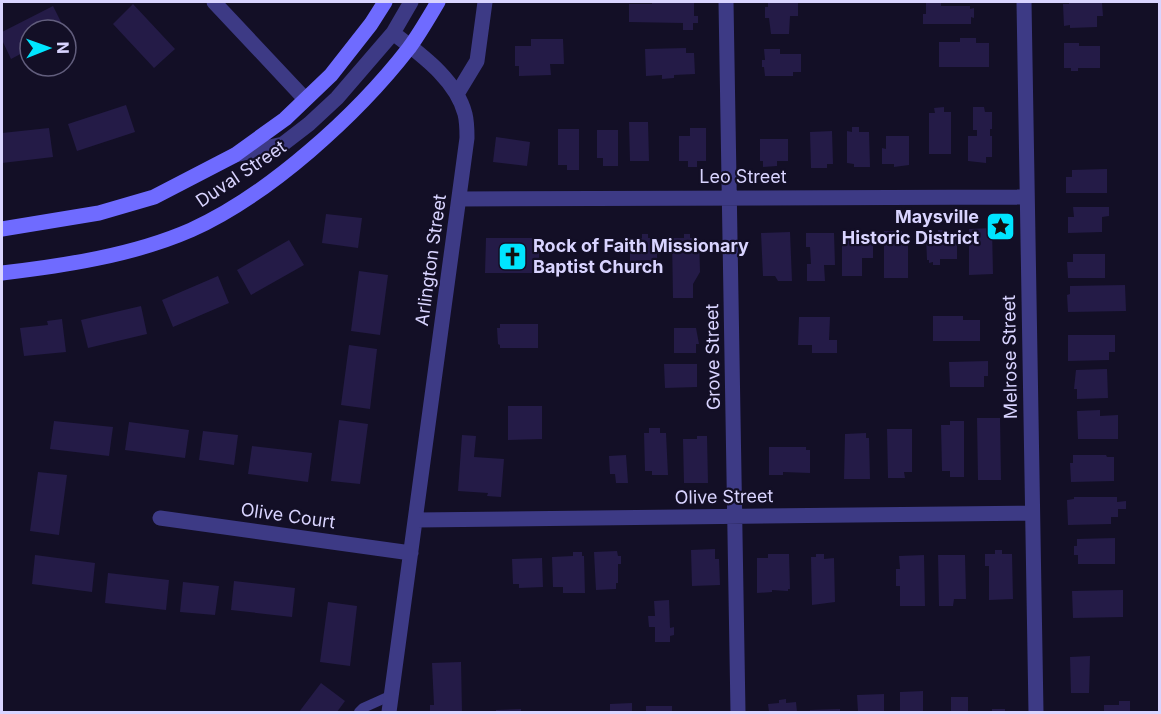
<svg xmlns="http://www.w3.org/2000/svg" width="1161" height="714" font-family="Inter,sans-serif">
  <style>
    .building { fill: #241b47 }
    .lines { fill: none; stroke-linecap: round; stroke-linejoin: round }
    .lane { stroke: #3d3a85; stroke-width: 10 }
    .street { stroke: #3d3a85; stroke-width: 15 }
    .secondary { stroke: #6f6bff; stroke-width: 15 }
    .labels { text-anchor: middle; stroke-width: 4.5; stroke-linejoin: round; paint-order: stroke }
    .street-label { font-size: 18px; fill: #d9d4ff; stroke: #130f26 }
    .poi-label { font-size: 18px; font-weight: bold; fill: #d9d4ff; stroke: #130f26; text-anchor: end }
  </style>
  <rect width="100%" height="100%" fill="#130f26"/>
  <path class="building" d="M652 2H694V16H698V23H693V30H683V23L629 22V4H652Z
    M768 2H798V16H790L789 34H771L769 18H765V7H768Z
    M926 2H941V6H970V9L974 8V18L971 17V24H923V14H926Z
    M1069 2 1102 3 1103 16H1097V27L1070 28V25L1064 26 1063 4H1069Z
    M133 4 175 49 154 68 113 24Z
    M53 6 65 30H30V49L11 59 2 40V32Z
    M960 38H976V43H989V67H939V42H960Z
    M531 39H563L564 64H550L551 75 519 76V66H515V46H531Z
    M1064 43H1079V46H1100V68H1078V71H1071V68H1064Z
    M686 48V53H694L695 74 674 75V78L662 79V75L646 76 645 49Z
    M764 49H780V54H801V72H793V76H765L764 67H762V60H765Z
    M126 105 135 132 77 151 68 124Z
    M944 107V112H951V154H929V113H935L934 108Z
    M973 107H984L985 112H992V129H990V136H992V157H986V163L968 161V136H977V130H973Z
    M629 122H648L649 161H630Z
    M852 127H859V132H869L870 167H854V164L847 163V131L852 132Z
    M49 128 53 157 2 163V133Z
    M690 128H706V161H697V167H688V161H679V136H690Z
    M558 129H579V170H567V165H558Z
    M597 130H618V166H603V158H597Z
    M832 131 833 164H827V168H811L810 132Z
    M886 136H909V165L894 167V164H882V148L886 149Z
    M496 137 530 142 527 166 493 162Z
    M760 139H788V161H777V166L763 167V161H760Z
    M1107 169V193H1066V177H1072V170Z
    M1073 207H1109V216L1102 217V232L1068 233V217H1074Z
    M326 214 362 218 358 248 322 243Z
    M992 228 993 274 969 275V229Z
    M854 230H861V233H873V258H862V276H842V234H854Z
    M938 230H946V235H957V259H940V265H933V262L929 263V260H927L926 236 938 235Z
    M884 231H902V236H908V278H884Z
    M790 232 792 281H778L775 276H763L761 233Z
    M806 233H834L835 265H824L825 281H807V264H811L810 247H806Z
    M642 234H648V238H657V265H650V260L630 261V238H642Z
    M684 234H690V238H699L700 272 693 284V298H673L672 238H684Z
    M486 238H539V273H485Z
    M289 240 304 265 251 295 237 270Z
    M1073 254H1105V278H1068L1067 262H1073Z
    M359 271 388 275 380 335 351 331Z
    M218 276 229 303 173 327 162 300Z
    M1125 285 1126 311 1068 312 1067 295 1070 294V286Z
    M141 306 147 334 88 348 81 320Z
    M933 316H963V320H980V341H933Z
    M799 317H830L829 340H837V353H812V345H798Z
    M62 319 66 352 24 356 20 328 48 325 47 321Z
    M500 324H538V348H500V345L498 344 497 328H500Z
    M674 328H696L699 344H696V353H674Z
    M1068 335H1115V352H1109V360L1068 361Z
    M349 345 377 349 370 409 341 405Z
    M988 361V376H984V387H950L949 362Z
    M664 364H697V387L665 388Z
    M1107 369 1108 398 1077 399V389H1074L1076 370Z
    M508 406H542V439L508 440Z
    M1100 410V416L1118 415V439H1078L1077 411Z
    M977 418H1000L1001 480H978Z
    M339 420 368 424 360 484 331 481Z
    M54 421 113 427 109 456 50 449Z
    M950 421H964V477H950V471H942L941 425H950Z
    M129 422 189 430 185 458 125 450Z
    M649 428H660V433H666L668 475H652V471H645L644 433H649Z
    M887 429H912V472H904L905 478H888Z
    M203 431 238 435 234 465 199 460Z
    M866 433V438H869L870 479H844L845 434Z
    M462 435 476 436 474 457 504 459 501 497 487 496 488 493 458 491Z
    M697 436H707L708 483H684L683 439H697Z
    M252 446 312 453 308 482 248 474Z
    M769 447H806V450H810V473L783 472V475H769Z
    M626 455 628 483H616L615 474H610L609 456Z
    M1073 455H1106L1107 457H1114V481L1071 482 1070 463H1073Z
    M38 472 67 475 59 535 30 531Z
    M1074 497H1117V502L1126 501V509H1118V517H1111V524L1068 525 1067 500 1074 499Z
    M1115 538V564H1078V555H1074V546H1077V539Z
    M715 549V559H719L720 585 692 586 691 550Z
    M995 550H1002V554H1012L1013 599 989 600V566H985V554H995Z
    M617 551 618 556H621V564H618V583H616V589L596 590 594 552Z
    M573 552H582V556H584L585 593H563V587H553L552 557 573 556Z
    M768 554H789L790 589H788V591L772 590V592L757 593V558H768Z
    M816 554H824V559L834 558 835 602 812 605 811 557H816Z
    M35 555 95 563 92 592 32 584Z
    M924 555 925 606H900V586H896V569H900L899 556Z
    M938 555H965L966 599H954L953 606H939Z
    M542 558 543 587 519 588V584H513L512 559Z
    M108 573 169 580 166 610 105 603Z
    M234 581 295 588 292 617 231 610Z
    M183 582 219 586 215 615 180 612Z
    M1123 590V617L1073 618 1072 591Z
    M669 600 670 628 674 627V635L670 636V642H655V627H649L648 616H655L654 601Z
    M328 602 357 606 350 666 320 662Z
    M1090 656 1089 693H1071L1070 657Z
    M461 662 462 712H430V705H434L432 663Z
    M321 683 345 701 337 712H299Z
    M923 691V712H900V692Z
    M884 694V712H858L857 695Z
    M951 697H968V712H951Z
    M786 699V703L796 702 797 712H769L768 704 779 703V700Z
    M1119 701H1130V712H1104V705H1119Z
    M632 703V712H610V704Z
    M646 706H672V712H646Z
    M521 709V712H496V710Z
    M840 709V712H810V710Z
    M992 709H1005V712H992Z"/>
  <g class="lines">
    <path class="lane" d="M359 712 363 708 392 695"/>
    <path class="street" d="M214 2 305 99
      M726 2 738 712
      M1024 2 1036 712
      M457 94 477 61 485 2
      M235 155 283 144 309 124 337 98 393 33 411 2
      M459 199 1027 197
      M160 518 411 553
      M416 520 1032 513
      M389 712 467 138C467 130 467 122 465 114 456 79 420 54 393 33"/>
    <path class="secondary" d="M2 229 99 213 154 197 235 155 285 119 331 75 371 24 385 2
      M2 273C63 266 134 255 191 230 269 195 357 115 409 48 420 33 429 17 438 2"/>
  </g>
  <defs>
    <symbol id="sight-square" viewBox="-11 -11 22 22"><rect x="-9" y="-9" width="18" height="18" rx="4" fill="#00e5ff" stroke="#130f26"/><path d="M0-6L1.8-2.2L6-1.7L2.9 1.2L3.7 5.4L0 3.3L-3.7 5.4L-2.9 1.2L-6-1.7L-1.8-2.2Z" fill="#111"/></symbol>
    <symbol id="church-square" viewBox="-11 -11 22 22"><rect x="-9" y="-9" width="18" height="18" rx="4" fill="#00e5ff" stroke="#130f26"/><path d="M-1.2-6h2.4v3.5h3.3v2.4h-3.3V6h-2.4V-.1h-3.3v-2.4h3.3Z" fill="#111"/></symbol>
  </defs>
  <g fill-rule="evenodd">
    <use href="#sight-square" x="984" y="210" width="33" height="33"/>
    <use href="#church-square" x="496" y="240" width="33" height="33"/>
  </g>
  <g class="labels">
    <g class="street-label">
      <text transform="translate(241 174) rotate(-34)" y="6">Duval Street</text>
      <text x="743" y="183">Leo Street</text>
      <text transform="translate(431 260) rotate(-82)" y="6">Arlington Street</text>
      <text transform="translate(713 357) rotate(-91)" y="6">Grove Street</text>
      <text transform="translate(1010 357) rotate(-91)" y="6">Melrose Street</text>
      <text transform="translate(724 497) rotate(-1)" y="6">Olive Street</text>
      <text transform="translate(288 516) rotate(8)" y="6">Olive Court</text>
    </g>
    <g class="poi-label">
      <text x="979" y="223">Maysville<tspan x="979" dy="21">Historic District</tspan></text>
      <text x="533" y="252" text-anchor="start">Rock of Faith Missionary<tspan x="533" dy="21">Baptist Church</tspan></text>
    </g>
  </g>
  <rect width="1161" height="714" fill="none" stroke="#d9d4ff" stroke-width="6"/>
  <g transform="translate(48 48) rotate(89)"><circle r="28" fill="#130f26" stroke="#625e7d" stroke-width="1.5"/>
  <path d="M0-4.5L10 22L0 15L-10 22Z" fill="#00e5ff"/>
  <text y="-9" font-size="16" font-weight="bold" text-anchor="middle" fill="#d9d4ff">N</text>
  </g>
</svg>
